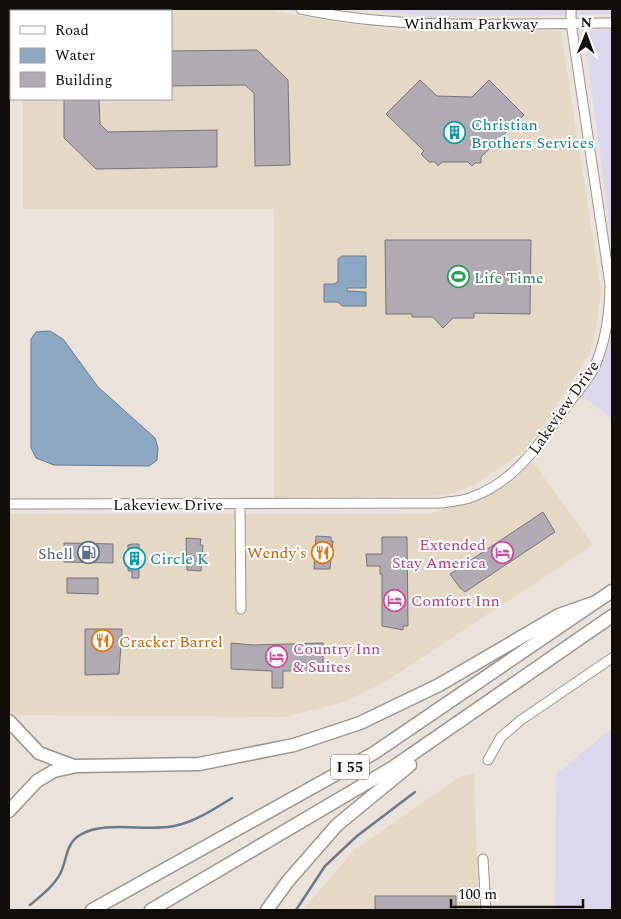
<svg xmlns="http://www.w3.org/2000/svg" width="621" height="919" font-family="Spectral,serif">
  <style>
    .commercial { fill: #e5d9c5 }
    .industrial { fill: #dbd7ed }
    .water { fill: #8da8c3; stroke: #687a8c }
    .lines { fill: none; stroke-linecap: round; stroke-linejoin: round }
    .stream { stroke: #687a8c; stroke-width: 2.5 }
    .building { fill: #b0abb2; stroke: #777279 }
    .minor-casing { stroke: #9c948e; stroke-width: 11 }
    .highway-casing { stroke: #9c948e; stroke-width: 15 }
    .minor { stroke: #fff; stroke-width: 9 }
    .highway { stroke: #fff; stroke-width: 12 }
    .labels { text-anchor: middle; stroke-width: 4; stroke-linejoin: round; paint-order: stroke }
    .shield { fill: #fff; stroke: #585654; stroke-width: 1 }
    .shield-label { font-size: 15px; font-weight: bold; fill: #100d0b }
    .street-label { font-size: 16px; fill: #100d0b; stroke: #fff }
    .culture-label { font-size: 16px; fill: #0d838f; stroke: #fff; text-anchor: start }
    .leisure-label { font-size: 16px; fill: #27864d; stroke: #fff; text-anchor: start }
    .hotel-label { font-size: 16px; fill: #b23c85; stroke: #fff; text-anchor: start }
    .food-label { font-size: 16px; fill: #c56008; stroke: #fff; text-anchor: end }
    .service-label { font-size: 16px; fill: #4e5e75; stroke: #fff; text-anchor: end }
  </style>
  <rect width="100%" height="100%" fill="#ebe2dc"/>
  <path class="commercial" d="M24 9H265L326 21 394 30 561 31 601 291 597 323 590 353 541 429 524 451 476 484 455 493 431 496 274 498V209H23V99H171V11H24Z
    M533 462 593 545 388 680 345 702 284 717 9 715V514H430L506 485Z
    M474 774 479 910H303L354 850 461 776Z"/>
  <path class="industrial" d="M357 9H612V14L432 17Z
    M584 30H612V257L607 207Z
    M612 318V419L582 396 609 345Z
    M612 728V910H555L556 774Z"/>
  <path class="water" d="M342 256H366V288H347V291L366 292V306H342L338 302H324V284H335L338 281V259Z
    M50 331 63 339 98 387 155 438 158 448 157 460 149 466 54 465 36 458 31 448V339L36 332Z"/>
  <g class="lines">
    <path class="stream" d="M30 905C41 896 55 885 61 872 67 859 66 843 80 835 105 820 146 832 174 826 195 822 214 809 232 798
      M296 910 325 866 357 836 415 792"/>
  </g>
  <path class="building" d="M257 50 288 80 290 165 255 166 254 93 245 85 171 86V51Z
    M420 80 437 96 472 97 489 80 524 115 481 157V163H475L472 166 468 162H442L438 166 435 162H429L421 154 424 151 386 114Z
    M64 99H99L100 124 108 132 217 130V167L96 169 64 138Z
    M385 240H531L530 314 474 313V318H453L443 328 433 317H412V314H386Z
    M543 512 555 532 465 592 460 588 450 574Z
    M316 536 331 537V541H333L330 569H314Z
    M382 537H407L408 626H403V630L382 626V574H380V566H367L366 554H382Z
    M186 538 201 539 200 545H203L201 571 187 570Z
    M64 543 113 544V563L64 562Z
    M132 544H139V578H132V571H128V545Z
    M67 578H98V594L67 593Z
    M85 629H122L119 674 85 675Z
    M231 643 253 645 323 643V670L283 671V688H272V671L231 669Z
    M375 896H456V910H375Z"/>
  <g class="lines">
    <defs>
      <path id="minor" d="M301 9C404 31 508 23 612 23
        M9 504 442 503C452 501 463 501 472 497 516 482 543 439 569 403 577 392 589 379 595 366 606 340 610 312 610 284L571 23V9
        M240 504 241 609
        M488 760 501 737 521 720 612 658
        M483 859 486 910"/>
      <path id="highway" d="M9 721 39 753 74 766
        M9 811 37 781 54 771 77 766 199 764 294 745 360 723 439 685 559 615 596 602
        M92 910 374 753 612 591
        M151 910 392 768 612 616
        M267 910 288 881 337 825 410 765"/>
    </defs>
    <use href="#minor" class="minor-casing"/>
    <use href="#highway" class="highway-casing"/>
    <use href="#minor" class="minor"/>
    <use href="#highway" class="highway"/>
  </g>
  <defs>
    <symbol id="building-ring" viewBox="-11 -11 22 22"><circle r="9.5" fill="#fff" stroke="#0f9aa8" stroke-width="1.5"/><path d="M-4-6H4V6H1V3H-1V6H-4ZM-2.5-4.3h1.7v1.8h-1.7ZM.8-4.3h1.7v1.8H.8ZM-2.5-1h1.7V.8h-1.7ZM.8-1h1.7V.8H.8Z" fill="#0f9aa8"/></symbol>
    <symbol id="stadium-ring" viewBox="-11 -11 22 22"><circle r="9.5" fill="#fff" stroke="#2e9e5b" stroke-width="1.5"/><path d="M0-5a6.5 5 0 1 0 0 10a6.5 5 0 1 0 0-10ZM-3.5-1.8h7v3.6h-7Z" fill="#2e9e5b"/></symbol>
    <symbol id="restaurant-ring" viewBox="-11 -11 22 22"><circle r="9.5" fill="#fff" stroke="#e8710a" stroke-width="1.5"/><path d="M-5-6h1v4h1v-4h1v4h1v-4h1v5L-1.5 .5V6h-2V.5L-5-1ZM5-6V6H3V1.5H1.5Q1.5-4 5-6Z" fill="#e8710a"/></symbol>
    <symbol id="fuel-ring" viewBox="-11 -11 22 22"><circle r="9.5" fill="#fff" stroke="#5c6f8a" stroke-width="1.5"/><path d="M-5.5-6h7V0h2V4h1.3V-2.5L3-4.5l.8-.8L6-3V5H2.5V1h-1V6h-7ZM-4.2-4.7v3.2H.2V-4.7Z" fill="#5c6f8a"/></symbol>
    <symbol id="hotel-ring" viewBox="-11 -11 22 22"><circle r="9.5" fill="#fff" stroke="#d1479c" stroke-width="1.5"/><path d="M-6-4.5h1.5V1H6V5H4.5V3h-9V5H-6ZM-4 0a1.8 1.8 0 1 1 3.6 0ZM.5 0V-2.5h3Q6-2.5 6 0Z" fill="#d1479c"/></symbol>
  </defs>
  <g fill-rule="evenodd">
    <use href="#building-ring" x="442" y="120" width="25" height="25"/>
    <use href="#stadium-ring" x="446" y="264" width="25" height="25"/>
    <use href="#restaurant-ring" x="310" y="540" width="25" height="25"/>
    <use href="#fuel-ring" x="76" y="540" width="25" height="25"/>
    <use href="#hotel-ring" x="490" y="540" width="25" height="25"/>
    <use href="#building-ring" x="122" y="546" width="25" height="25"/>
    <use href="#hotel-ring" x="382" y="588" width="25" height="25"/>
    <use href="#restaurant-ring" x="90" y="628" width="25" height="25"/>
    <use href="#hotel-ring" x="264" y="644" width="25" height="25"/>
  </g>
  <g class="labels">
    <rect class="shield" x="331" y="754.5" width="38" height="25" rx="4"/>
    <g class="shield-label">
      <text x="350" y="772">I 55</text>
    </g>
    <g class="street-label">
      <text x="471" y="29">Windham Parkway</text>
      <text transform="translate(563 407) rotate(-55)" y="6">Lakeview Drive</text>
      <text x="168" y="510">Lakeview Drive</text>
    </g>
    <g class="culture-label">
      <text x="471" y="130">Christian<tspan x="471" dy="18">Brothers Services</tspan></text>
      <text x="150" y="564">Circle K</text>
    </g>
    <g class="leisure-label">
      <text x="474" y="283">Life Time</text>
    </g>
    <g class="hotel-label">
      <text x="486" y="550" text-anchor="end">Extended<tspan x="486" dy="18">Stay America</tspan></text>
      <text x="411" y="606">Comfort Inn</text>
      <text x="293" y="654">Country Inn<tspan x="293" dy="18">&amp; Suites</tspan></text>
    </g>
    <g class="food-label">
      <text x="307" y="558">Wendy's</text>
      <text x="119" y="647" text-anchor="start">Cracker Barrel</text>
    </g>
    <g class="service-label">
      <text x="73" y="559">Shell</text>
    </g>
  </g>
  <rect width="621" height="919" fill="none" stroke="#100d0b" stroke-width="20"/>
  <rect x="10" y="10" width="162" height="90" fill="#ffffff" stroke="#9f9e9d"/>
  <rect x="20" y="26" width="25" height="8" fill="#ffffff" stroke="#9f9e9d"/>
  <text x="55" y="35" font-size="15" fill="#100d0b">Road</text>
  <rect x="20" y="48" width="25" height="15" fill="#8da8c3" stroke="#9f9e9d"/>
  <text x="55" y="60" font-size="15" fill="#100d0b">Water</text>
  <rect x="20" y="72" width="25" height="15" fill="#b0abb2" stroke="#9f9e9d"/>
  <text x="55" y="85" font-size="15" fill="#100d0b">Building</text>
  <g transform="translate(586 35) rotate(1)" stroke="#ffffff" stroke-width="4" paint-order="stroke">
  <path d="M0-4L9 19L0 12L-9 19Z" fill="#100d0b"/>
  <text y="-8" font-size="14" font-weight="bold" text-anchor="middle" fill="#100d0b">N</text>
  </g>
  <path d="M451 899v8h132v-8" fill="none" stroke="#100d0b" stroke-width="2.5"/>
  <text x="458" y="899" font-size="15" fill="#100d0b" stroke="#ffffff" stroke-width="4" paint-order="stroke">100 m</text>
</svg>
